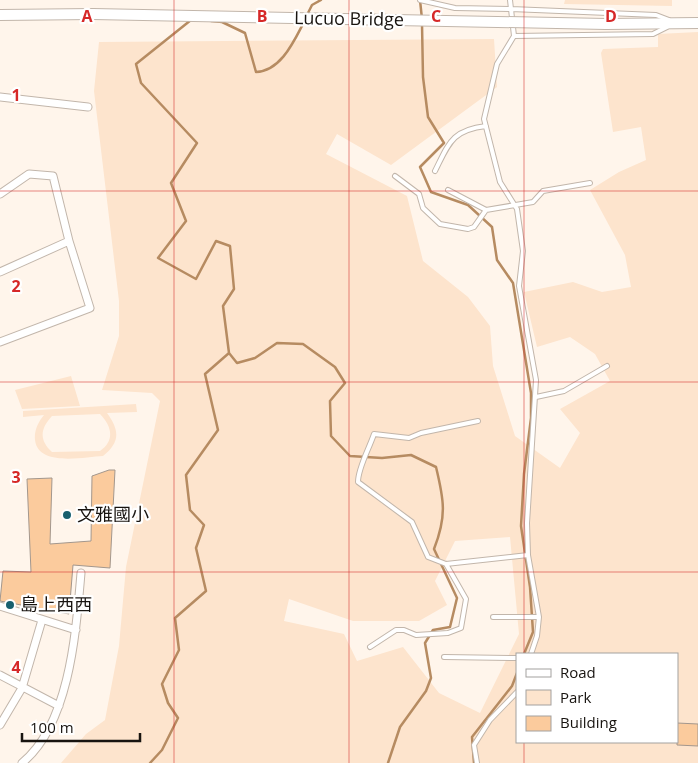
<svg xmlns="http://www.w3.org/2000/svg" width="698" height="763" font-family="'Open Sans','Noto Sans TC',sans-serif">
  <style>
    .green { fill: #fde4cd; fill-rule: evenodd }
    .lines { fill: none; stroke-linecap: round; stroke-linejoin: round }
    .stream { stroke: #b68b61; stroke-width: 2.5 }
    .building { fill: #fbcb9d; stroke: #a3978d }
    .lane-casing { stroke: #c2b6ab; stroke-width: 6 }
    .street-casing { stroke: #c2b6ab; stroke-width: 9 }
    .secondary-casing { stroke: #c2b6ab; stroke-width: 12 }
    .lane { stroke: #fff; stroke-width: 4 }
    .street { stroke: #fff; stroke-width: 7 }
    .secondary { stroke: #fff; stroke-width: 10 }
    .secondary-bridge-casing { stroke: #c2b6ab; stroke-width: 12; stroke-linecap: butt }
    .secondary-bridge { stroke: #fff; stroke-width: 10 }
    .grid { fill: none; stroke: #d62828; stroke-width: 1; stroke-opacity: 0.55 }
    .poi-dot { fill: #18606f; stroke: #fff; stroke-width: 2 }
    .labels { text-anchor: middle; stroke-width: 4.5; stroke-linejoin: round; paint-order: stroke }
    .street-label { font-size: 18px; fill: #181410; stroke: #fff }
    .poi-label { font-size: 18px; fill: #181410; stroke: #fff; text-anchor: start }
    .grid-label { font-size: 16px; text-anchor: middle; font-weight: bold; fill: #d62828; stroke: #fff; stroke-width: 4.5; stroke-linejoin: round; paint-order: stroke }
  </style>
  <rect width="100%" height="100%" fill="#fff5eb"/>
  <path class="green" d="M565 0H672V6L564 4Z
    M698 32V763H61L86 734 105 720 119 646 126 567 160 401 152 393 102 390 119 336V301L94 91 99 42 494 39 497 87 391 165 337 134 326 154 407 196 423 261 468 297 490 326 493 366 515 436 560 468 580 433 560 409 610 381 595 354 570 337 537 347 524 292 573 282 602 292 631 287 625 255 590 190 619 172 646 160 641 127 613 132 601 53 603 49 658 47V34ZM510 537 519 634 480 713 439 693 403 647 357 661 344 634 284 621 289 599 353 621H419L447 605 435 581 455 541ZM517 654H677V742H517Z
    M71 376 80 406 22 409 15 390Z
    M136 404 137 412 107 413C120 431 120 442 103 456 84 457 38 467 35 440 34 431 38 422 44 415L23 417V411ZM100 414C112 426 115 441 100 451L52 452C39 440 40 429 52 416Z"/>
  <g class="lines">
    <path class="stream" d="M420 0 422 19
      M307 15 312 5 321 0
      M211 21 222 22 245 33 256 72C281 71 294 41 304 22
      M422 24 423 77 428 117 444 143 420 167 431 192 468 205 492 227 497 260 513 283 531 393V418L524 474 521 526 530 587 533 632 524 654
      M229 353 237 363 255 358 277 343 303 344 335 367 345 383 330 401 331 436 350 456 382 458 411 455 436 467C444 500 447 516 434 549L457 598 450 627 433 630 425 643 431 678 426 691 400 727 388 763
      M150 763 162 750 178 718 168 703 162 684 179 650 175 618 206 591 196 548 204 525 190 510 186 475 218 430 205 374 229 353 223 306 234 289 230 246 216 241 196 279 158 258 186 221 171 183 197 143 141 83 136 64 191 20
      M474 763 472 737 512 686 517 673"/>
  </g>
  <path class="building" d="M109 470H115L110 568 73 565 69 614 0 601 3 571 31 572 27 479 52 478 50 544 91 541 92 476Z
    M677 723 698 724V746L677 745Z"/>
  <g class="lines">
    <defs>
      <path id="lane" d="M420 0 455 8 511 9 514 36 497 64 484 119 500 182 517 209 523 251 519 286 536 380 527 523 528 555 539 617 537 636 531 654
        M510 0 511 9 656 15 669 20
        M514 36 653 34 667 27
        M435 171C449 143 452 130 486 126
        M395 176 419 194 423 208 440 224 468 229 474 227 486 210
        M448 190 486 210 533 202 543 191 590 183
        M536 397 564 391 607 366
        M478 421 421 433 409 438 374 434C369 449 358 468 358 482L412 522 428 557 446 564 528 555
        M493 617H539
        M370 647 396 630H404L416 635 448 633 461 628 466 599 446 564
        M444 657 517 658
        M477 763 474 745 490 720 517 692"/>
      <path id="street" d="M0 97 88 107
        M0 194 29 174 53 176 69 241 0 272
        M0 342 90 308 69 241
        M0 606 76 630
        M0 675 59 706
        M0 725 22 688 42 620
        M22 763C70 724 76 631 81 573"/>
      <path id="secondary" d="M0 15 93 14
        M606 24 698 23"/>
    </defs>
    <use href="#lane" class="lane-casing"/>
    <use href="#street" class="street-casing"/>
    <use href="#secondary" class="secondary-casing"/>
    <use href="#lane" class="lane"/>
    <use href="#street" class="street"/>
    <use href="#secondary" class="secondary"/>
    <defs>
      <path id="secondary-bridge" d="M93 14 606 24"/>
    </defs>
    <use href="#secondary-bridge" class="secondary-bridge-casing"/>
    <use href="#secondary-bridge" class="secondary-bridge"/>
  </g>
  <path class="grid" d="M174 0V763M349 0V763M524 0V654M0 191H698M0 382H698M0 572H698M524 742V763"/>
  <g class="poi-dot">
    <circle cx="67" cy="515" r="5"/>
    <circle cx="10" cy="605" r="5"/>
  </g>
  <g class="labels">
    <g class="street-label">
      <text transform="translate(349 19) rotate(1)" y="6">Lucuo Bridge</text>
    </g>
    <g class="poi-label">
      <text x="77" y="521">文雅國小</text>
      <text x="20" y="611">島上西西</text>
    </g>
  </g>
  <g class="grid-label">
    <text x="87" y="22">A</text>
    <text x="262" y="22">B</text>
    <text x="436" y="22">C</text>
    <text x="611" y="22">D</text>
    <text x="16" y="101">1</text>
    <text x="16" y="292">2</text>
    <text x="16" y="483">3</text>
    <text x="16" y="673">4</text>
  </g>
  <rect x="516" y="653" width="162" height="90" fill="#ffffff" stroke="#a3a19f"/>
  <rect x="526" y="669" width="25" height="8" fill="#ffffff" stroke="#a3a19f"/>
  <text x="560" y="678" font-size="15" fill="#181410">Road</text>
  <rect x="526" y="690" width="25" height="15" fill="#fde4cd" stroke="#a3a19f"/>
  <text x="560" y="703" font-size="15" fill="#181410">Park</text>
  <rect x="526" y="716" width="25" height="15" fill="#fbcb9d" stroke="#a3a19f"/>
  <text x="560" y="728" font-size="15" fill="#181410">Building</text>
  <path d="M22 733v8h118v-8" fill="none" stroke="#181410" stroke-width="2.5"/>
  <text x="30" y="733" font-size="15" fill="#181410" stroke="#ffffff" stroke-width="4" paint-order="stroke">100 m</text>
</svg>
